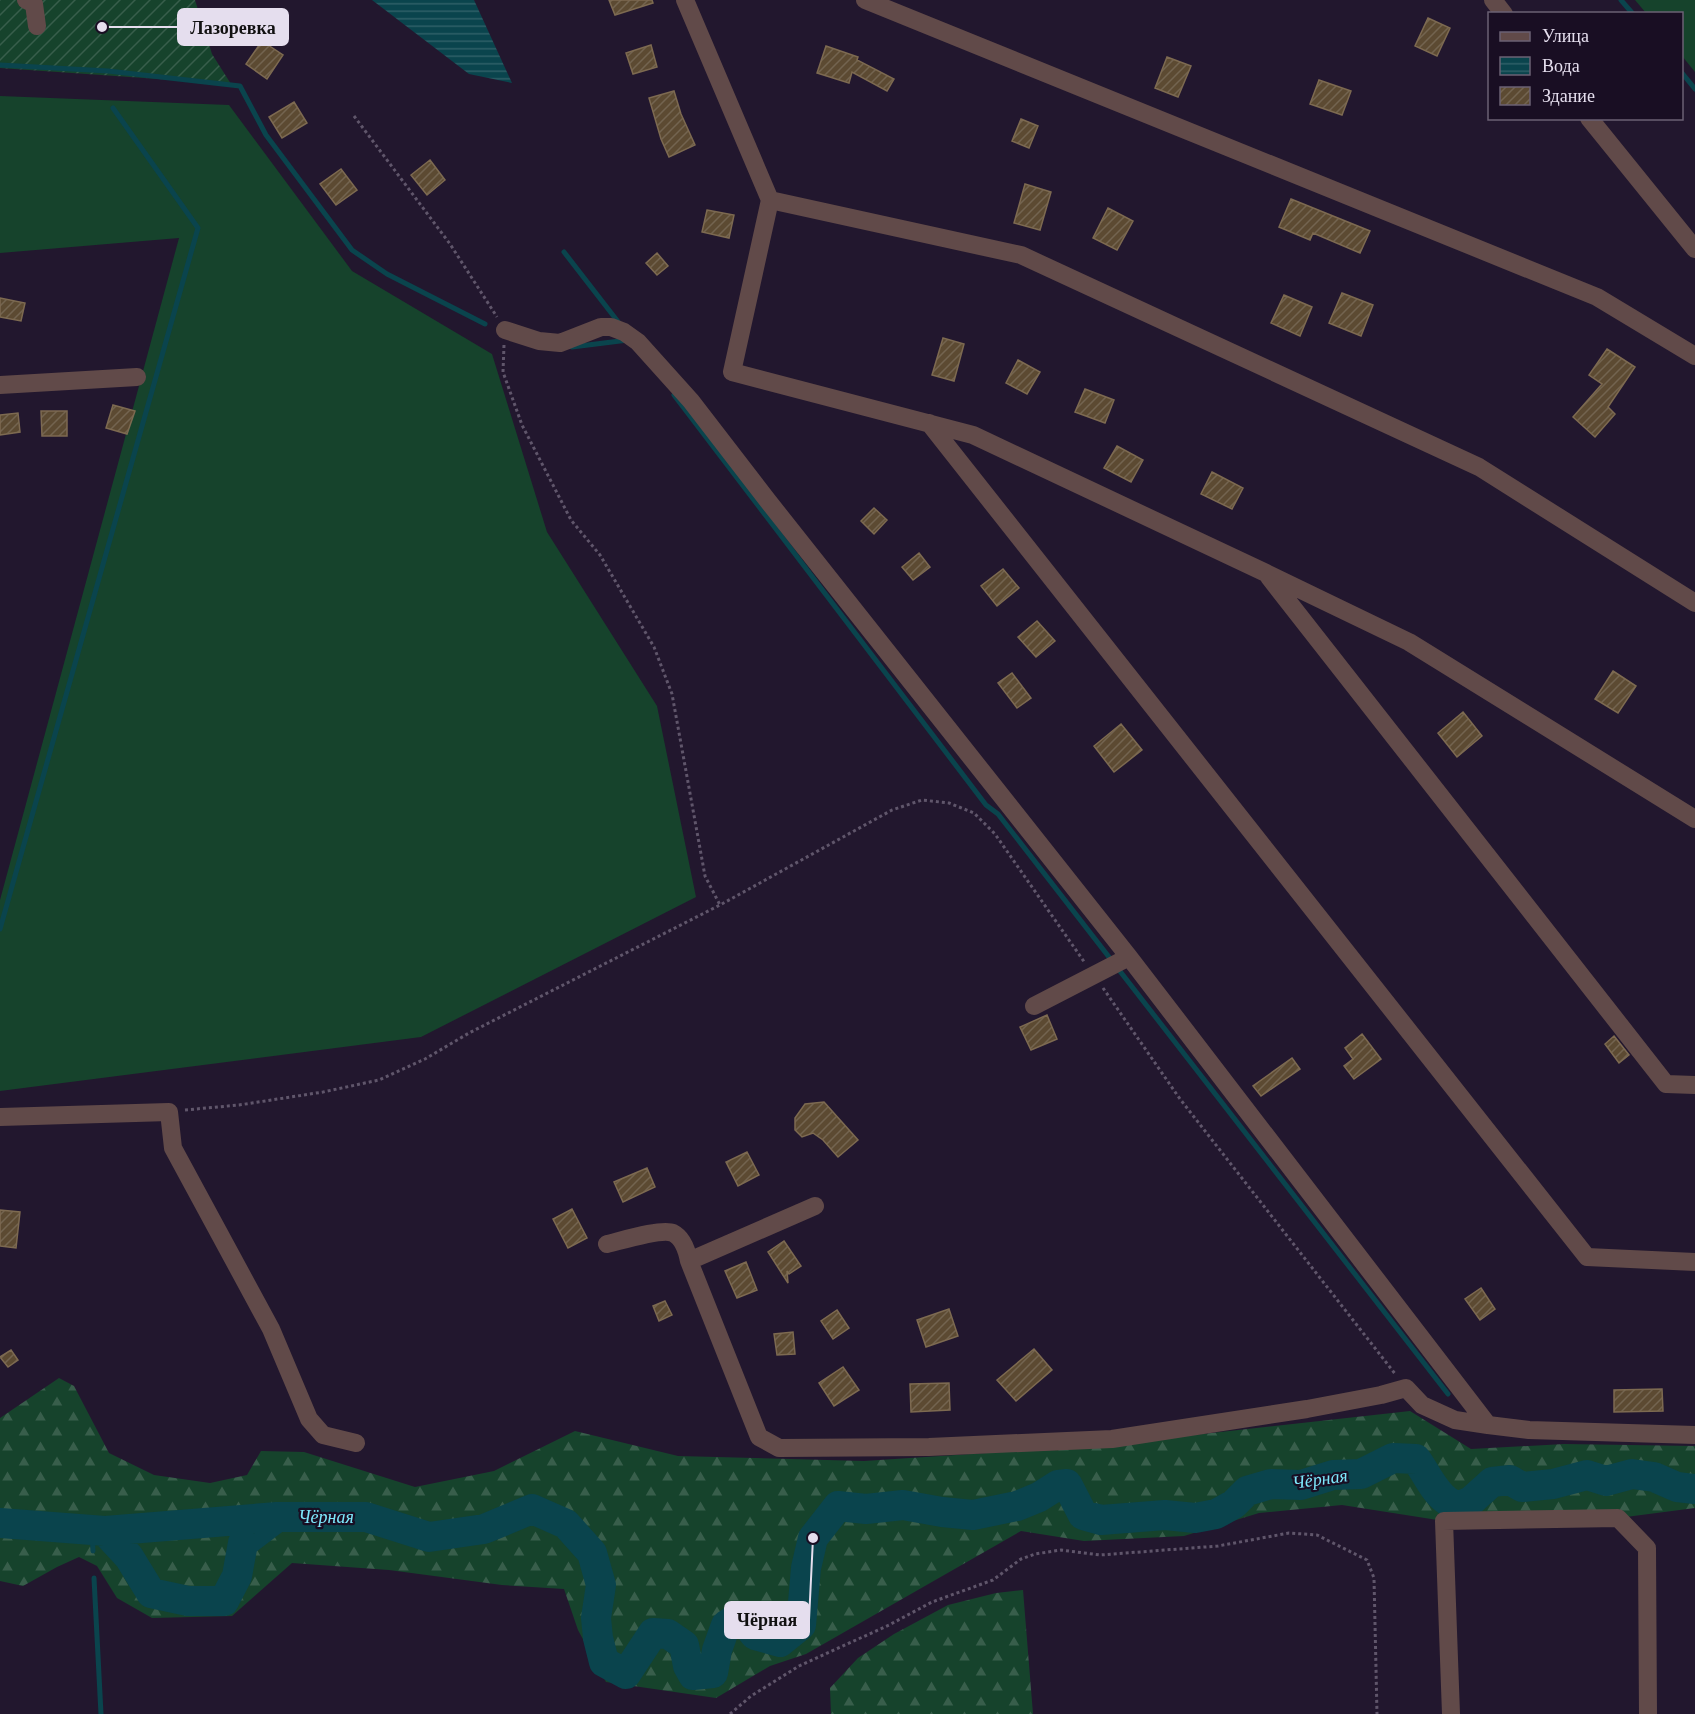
<svg xmlns="http://www.w3.org/2000/svg" width="1695" height="1714" font-family="Georgia,serif">
  <style>
    .grass { fill: #16432c }
    .forest { fill: url(#forest-firs) }
    .garden { fill: url(#garden-furrows) }
    .water { fill: url(#water-rules) }
    .lines { fill: none; stroke-linecap: round; stroke-linejoin: round }
    .stream { stroke: #0a444d; stroke-width: 5 }
    .river { stroke: #0a444d; stroke-width: 30 }
    .building { fill: url(#building-hatch); stroke: #7d6a51; stroke-width: 1.5 }
    .path { stroke: #60566b; stroke-width: 3; stroke-dasharray: 3 3; stroke-linecap: butt }
    .minor { stroke: #614a49; stroke-width: 18 }
    .labels { text-anchor: middle; stroke-width: 4.5; stroke-linejoin: round; paint-order: stroke }
    .water-label { font-size: 18px; font-style: italic; fill: #7de7fa; stroke: #190e23 }
    .leader { fill: none; stroke: #e5deee; stroke-width: 2 }
    .callout-dot { fill: #e5deee; stroke: #190e23; stroke-width: 2 }
    .callout { fill: #e5deee; stroke: #e5deee; stroke-width: 2 }
    .callout-label { font-size: 18px; text-anchor: middle; font-weight: bold; fill: #111 }
  </style>
  <defs>
    <pattern id="forest-firs" width="22" height="20" patternUnits="userSpaceOnUse" patternTransform="scale(1.5)"><rect width="22" height="20" fill="#16432c"/><path d="M5 1l3.5 6h-7zM16 11l3.5 6h-7z" fill="#385e4b"/></pattern>
    <pattern id="garden-furrows" width="10" height="10" patternUnits="userSpaceOnUse" patternTransform="scale(1.5)"><rect width="10" height="10" fill="#16432c"/><path d="M-1 1l2-2M0 10L10 0M9 11l2-2" fill="none" stroke="#385e4b"/></pattern>
    <pattern id="water-rules" width="6" height="5" patternUnits="userSpaceOnUse" patternTransform="scale(1.5)"><rect width="6" height="5" fill="#0a444d"/><path d="M0 2.5h6" fill="none" stroke="#2e5f67"/></pattern>
    <pattern id="building-hatch" width="6" height="6" patternUnits="userSpaceOnUse" patternTransform="scale(1.5)"><rect width="6" height="6" fill="#5c4a32"/><path d="M-1 1l2-2M0 6l6-6M5 7l2-2" fill="none" stroke="#736450"/></pattern>
  </defs>
  <rect width="100%" height="100%" fill="#22172e"/>
  <path class="grass" d="M1635 0H1695V72L1682 56V14L1646 13Z
    M0 96 229 105 352 271 492 354 547 532 657 706 696 897 421 1037 0 1091V900L179 238 0 253Z"/>
  <path class="forest" d="M59 1378 74 1386 109 1453 154 1475 210 1483 247 1475 261 1451 304 1452 415 1487 494 1471 575 1431 678 1456 864 1461 1095 1446 1410 1411 1471 1449 1564 1444 1695 1446V1508L1618 1518 1444 1521 1342 1505 1259 1513 1184 1536 1084 1541 1021 1531 806 1654 770 1666 716 1698 606 1682 578 1630 564 1589 502 1585 389 1570 292 1563 232 1616 152 1618 117 1598 97 1566 79 1557 57 1567 23 1586 0 1581V1418Z
    M1023 1590 1033 1714H831L830 1688 858 1658 894 1634 948 1605 996 1593Z"/>
  <path class="garden" d="M0 0H195L212 54 231 84 0 68Z"/>
  <path class="water" d="M372 0H474L512 83 469 74Z"/>
  <g class="lines">
    <path class="stream" d="M1621 0 1633 14
      M0 65 108 71 240 86 266 135 352 250 387 274 485 324
      M1682 73 1695 89
      M564 252 619 323
      M572 347 628 340
      M674 395 986 805 998 814 1448 1394
      M0 929 198 228 113 108
      M92 1530 93 1551
      M94 1578 101 1714"/>
    <path class="river" d="M0 1523 105 1531 277 1517H366L429 1537 484 1529 532 1509 566 1524 592 1553 601 1585 596 1618 598 1638 604 1662 626 1674 653 1633 668 1634 684 1645 688 1666 693 1675 713 1673 717 1650 726 1625 740 1616 755 1635 780 1642 801 1625 806 1568 813 1538 838 1506 866 1509 903 1505 942 1512 973 1515 1017 1506 1039 1497 1058 1485 1067 1484 1083 1515 1101 1520 1165 1515 1195 1518 1216 1514 1234 1504 1247 1491 1271 1484 1301 1485 1333 1475 1361 1474 1393 1458 1416 1459C1425 1471 1433 1490 1445 1499 1448 1502 1453 1504 1457 1507L1471 1501 1492 1482 1510 1480 1522 1487 1553 1484 1587 1475 1606 1481 1632 1474 1654 1477 1677 1487 1695 1489
      M105 1531 129 1557 151 1593 188 1601H224L237 1576 243 1543 277 1517"/>
  </g>
  <path class="building" d="M609 0H652L653 3 615 15Z
    M1428 18 1450 28 1437 56 1415 46Z
    M262 41 283 55 267 79 246 64Z
    M651 45 657 67 633 74 626 53Z
    M826 46 858 57 857 60 894 79 887 91 852 72 849 83 817 73Z
    M1167 57 1191 66 1178 97 1155 88Z
    M1319 80 1351 91 1342 115 1310 104Z
    M674 91 681 114 695 145 669 157 661 139 649 98Z
    M294 102 307 123 282 138 269 117Z
    M1021 119 1038 126 1029 148 1012 141Z
    M430 160 445 180 427 195 411 175Z
    M341 169 357 190 336 205 320 184Z
    M1025 184 1051 192 1040 230 1014 223Z
    M1291 199 1370 231 1360 253 1313 233 1310 240 1279 227Z
    M1108 208 1133 221 1117 250 1093 238Z
    M707 210 734 215 729 238 702 232Z
    M657 253 668 266 657 275 646 263Z
    M1342 293 1373 305 1361 336 1329 323Z
    M1284 295 1312 307 1300 336 1271 323Z
    M0 298 25 303 21 321 0 317Z
    M943 338 964 344 954 381 932 375Z
    M1607 349 1635 367 1608 407 1615 414 1595 437 1573 417 1602 384 1589 375Z
    M1018 360 1040 372 1027 394 1006 383Z
    M1085 389 1114 400 1105 423 1075 412Z
    M113 405 135 411 127 434 106 428Z
    M41 411H67V436H42Z
    M18 413 20 432 0 435V415Z
    M1117 446 1143 460 1131 482 1104 468Z
    M1212 472 1243 488 1232 509 1201 494Z
    M874 508 887 520 874 534 861 521Z
    M919 553 930 567 913 580 902 567Z
    M1003 569 1019 588 997 606 981 586Z
    M1037 621 1055 641 1036 657 1018 637Z
    M1613 671 1636 686 1618 713 1595 699Z
    M1012 673 1031 698 1017 708 998 683Z
    M1463 712 1482 736 1457 757 1438 733Z
    M1121 724 1142 750 1114 772 1094 746Z
    M1047 1015 1057 1039 1031 1050 1020 1027Z
    M1362 1034 1381 1059 1354 1079 1344 1066 1353 1059 1345 1048Z
    M1614 1036 1629 1055 1619 1063 1605 1044Z
    M1292 1058 1300 1069 1261 1096 1253 1086Z
    M824 1102 858 1140 838 1157 823 1140 813 1133 802 1137 795 1130V1118L805 1104Z
    M747 1152 759 1175 738 1186 726 1162Z
    M647 1168 655 1187 623 1202 614 1182Z
    M572 1209 587 1238 568 1248 553 1219Z
    M0 1210 20 1212 16 1248 0 1246Z
    M784 1241 801 1266 789 1274 787 1271 788 1283 768 1252Z
    M746 1262 757 1290 737 1298 725 1271Z
    M1481 1288 1495 1309 1480 1320 1465 1299Z
    M665 1301 672 1315 659 1321 653 1306Z
    M949 1309 958 1336 926 1347 917 1320Z
    M837 1310 849 1328 833 1339 821 1321Z
    M793 1332 795 1354 777 1355 774 1334Z
    M1034 1349 1052 1370 1016 1401 997 1380Z
    M11 1350 18 1360 8 1367 0 1357Z
    M843 1367 859 1390 834 1406 819 1383Z
    M949 1383 950 1410 911 1412 910 1384Z
    M1662 1389 1663 1411 1614 1412V1390Z"/>
  <g class="lines">
    <path class="path" d="M354 116 450 244 497 317
      M504 345 503 372 522 425 571 520 600 555 654 647 672 694 705 876 720 905
      M1103 988 1180 1099 1396 1375
      M185 1110 239 1105 323 1092 379 1080 425 1059 469 1033 720 905 892 810 922 800 949 803 974 813 995 834 1085 963
      M730 1714 751 1696 799 1666 889 1625 932 1602 993 1580 1021 1559 1035 1554 1061 1550 1100 1555 1218 1546 1289 1533 1317 1535 1367 1560 1374 1578 1377 1714"/>
    <path class="minor" d="M26 0 34 4 37 26
      M685 0 770 200 732 372 973 435 1266 573 1409 642 1695 819
      M865 0 1597 297 1695 356
      M1493 0 1504 14
      M1589 118 1695 249
      M770 200 1021 255 1479 467 1695 603
      M505 330 539 341 560 343 601 327H611L624 332 638 342 691 401 768 501 1129 957 1488 1425 1529 1430 1695 1435
      M0 385 137 377
      M929 423 1587 1257 1695 1262
      M1269 577 1666 1084 1695 1085
      M1034 1006 1129 957
      M0 1117 169 1112 173 1148 271 1329 309 1419 323 1435 356 1443
      M607 1244C620 1241 662 1228 673 1233 683 1238 687 1251 689 1261L759 1437 779 1448 929 1447 1112 1439 1307 1409 1381 1395 1406 1388 1422 1405 1455 1420 1488 1425
      M689 1261 815 1206
      M1451 1714 1444 1521 1618 1518 1647 1548 1648 1714"/>
  </g>
  <g class="labels">
    <g class="water-label">
      <text transform="translate(1320 1479) rotate(-8)" y="6">Чёрная</text>
      <text x="326" y="1523">Чёрная</text>
    </g>
  </g>
  <path class="leader" d="M102 27L178 27M813 1538L809 1620"/>
  <g class="callout-dot">
    <circle cx="102" cy="27" r="6"/>
    <circle cx="813" cy="1538" r="6"/>
  </g>
  <g class="callout">
    <rect x="178" y="9" width="110" height="36" rx="6"/>
    <rect x="725" y="1602" width="84" height="36" rx="6"/>
  </g>
  <g class="callout-label">
    <text x="233" y="34">Лазоревка</text>
    <text x="767" y="1626">Чёрная</text>
  </g>
  <rect x="1488" y="12" width="195" height="108" fill="#190e23" stroke="#6b6174" stroke-width="1.5"/>
  <rect x="1500" y="32" width="30" height="9" fill="#614a49" stroke="#6b6174" stroke-width="1.5"/>
  <text x="1542" y="42" font-size="18" fill="#e5deee">Улица</text>
  <rect x="1500" y="57" width="30" height="18" fill="url(#water-rules)" stroke="#6b6174" stroke-width="1.5"/>
  <text x="1542" y="72" font-size="18" fill="#e5deee">Вода</text>
  <rect x="1500" y="87" width="30" height="18" fill="url(#building-hatch)" stroke="#6b6174" stroke-width="1.5"/>
  <text x="1542" y="102" font-size="18" fill="#e5deee">Здание</text>
</svg>
